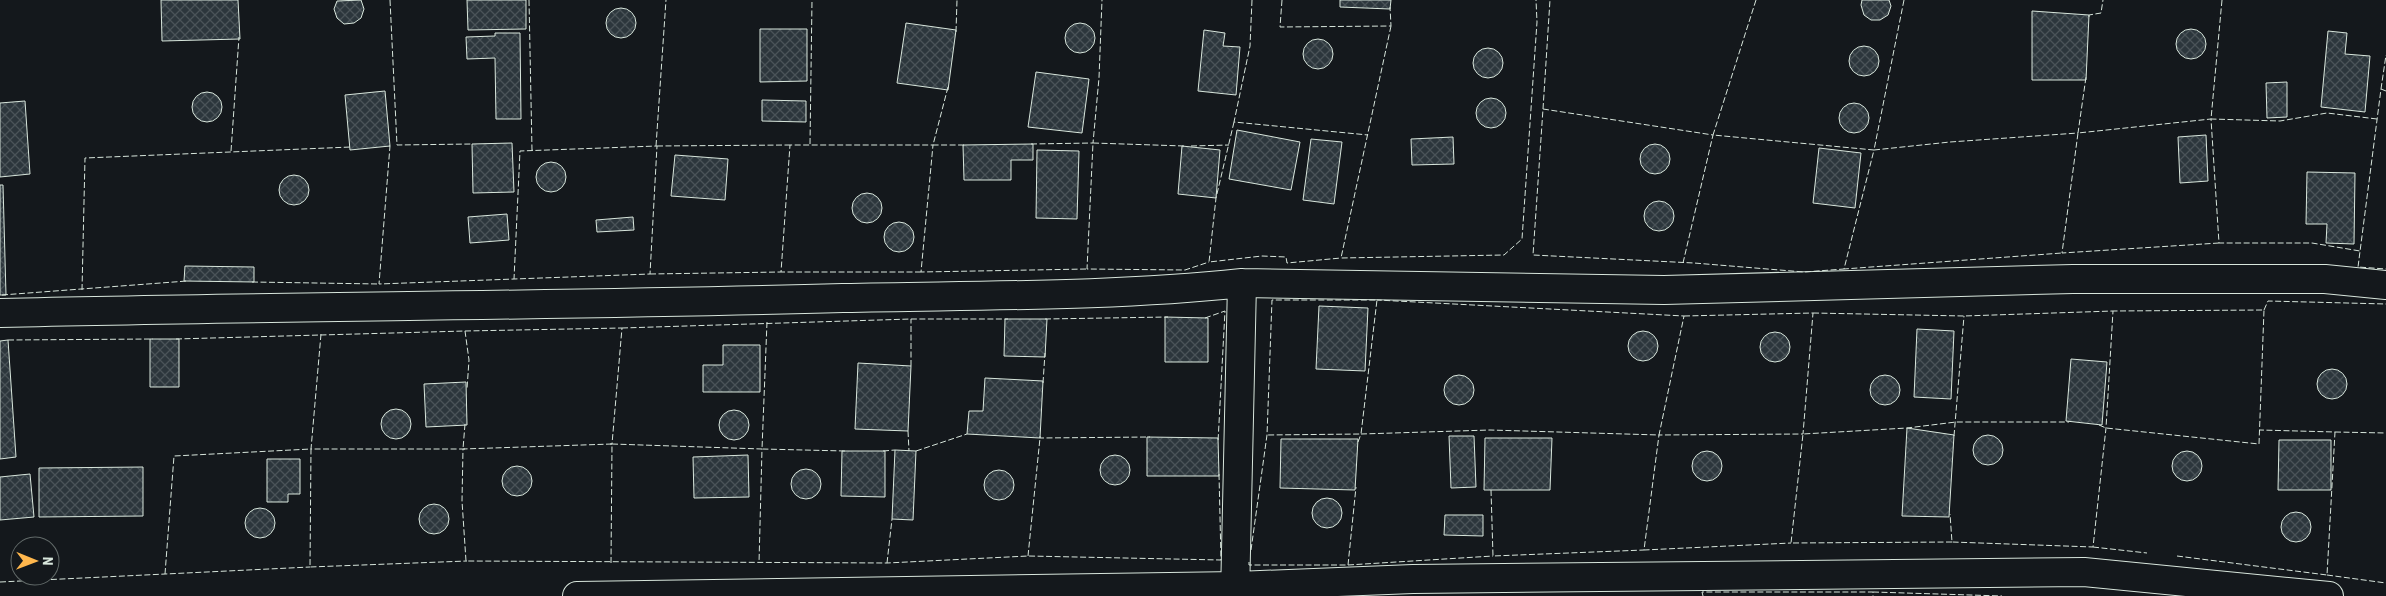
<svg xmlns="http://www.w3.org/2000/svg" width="2386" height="596" font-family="'Roboto Condensed',sans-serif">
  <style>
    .building { fill: url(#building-cross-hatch); stroke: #d8e6dc }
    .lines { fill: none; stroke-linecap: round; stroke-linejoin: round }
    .street-casing { stroke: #d8e6dc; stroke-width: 30 }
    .street { stroke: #14181c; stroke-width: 28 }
    .fence { stroke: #d8e6dc; stroke-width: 1; stroke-dasharray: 6 2.5; stroke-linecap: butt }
  </style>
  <defs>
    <pattern id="building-cross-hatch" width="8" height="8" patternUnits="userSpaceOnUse" patternTransform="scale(1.25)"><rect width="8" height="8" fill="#2c363c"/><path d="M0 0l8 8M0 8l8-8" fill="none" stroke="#4a5358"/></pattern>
  </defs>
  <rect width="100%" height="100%" fill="#14181c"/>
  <path class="building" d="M161 0H238L240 39 162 41Z
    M361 0 364 9 361 18 354 23 344 24 337 18 334 9 337 1Z
    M467 0H526V29L468 30Z
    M1340 0H1391L1390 9 1340 7Z
    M1862 0H1889L1891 6 1888 15 1880 20H1871L1864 15 1861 5Z
    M606 23a15 15 0 1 1 30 0a15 15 0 1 1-30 0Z
    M2032 11 2089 15 2086 80H2032Z
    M906 23 956 30 948 90 897 83Z
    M1065 38a15 15 0 1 1 30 0a15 15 0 1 1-30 0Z
    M760 29H807V81L760 82Z
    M2176 44a15 15 0 1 1 30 0a15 15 0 1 1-30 0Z
    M1204 30 1225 33 1223 46 1240 47 1236 95 1198 91Z
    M2328 31 2347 33 2345 54 2370 56 2365 112 2321 107Z
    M495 33H520L521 119H496L495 58 467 59 466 37 495 36Z
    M1303 54a15 15 0 1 1 30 0a15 15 0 1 1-30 0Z
    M1849 61a15 15 0 1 1 30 0a15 15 0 1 1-30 0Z
    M1473 63a15 15 0 1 1 30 0a15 15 0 1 1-30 0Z
    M1036 72 1089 79 1082 133 1028 127Z
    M2287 82V117L2267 118 2266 83Z
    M385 91 390 146 350 150 345 95Z
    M192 107a15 15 0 1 1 30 0a15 15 0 1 1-30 0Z
    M1476 113a15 15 0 1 1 30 0a15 15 0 1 1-30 0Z
    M762 100 806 101V122L762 121Z
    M25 101 30 174 0 177V103Z
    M1839 118a15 15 0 1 1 30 0a15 15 0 1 1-30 0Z
    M1237 130 1300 142 1291 190 1229 179Z
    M2206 135 2208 181 2180 183 2178 137Z
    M1453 137 1454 164 1412 165 1411 139Z
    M1311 139 1342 142 1334 204 1303 200Z
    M512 143 514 192 473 193 472 144Z
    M1033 144V160H1011V180H964L963 145Z
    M1640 159a15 15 0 1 1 30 0a15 15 0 1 1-30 0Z
    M1182 146 1220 150 1216 198 1178 194Z
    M1819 148 1861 153 1855 208 1813 203Z
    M1037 150 1079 151 1077 219 1036 218Z
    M675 155 728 159 725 200 671 196Z
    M536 177a15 15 0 1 1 30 0a15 15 0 1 1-30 0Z
    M2307 172 2355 173 2354 244 2326 243 2327 224H2306Z
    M279 190a15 15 0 1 1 30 0a15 15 0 1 1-30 0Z
    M0 185H3L6 295H0Z
    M852 208a15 15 0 1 1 30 0a15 15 0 1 1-30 0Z
    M1644 216a15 15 0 1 1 30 0a15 15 0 1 1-30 0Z
    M507 214 509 240 470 243 468 217Z
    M633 217 634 230 597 232 596 220Z
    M884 237a15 15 0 1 1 30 0a15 15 0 1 1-30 0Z
    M185 266 254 267V282L184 281Z
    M1319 306 1368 308 1365 371 1316 369Z
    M1165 317 1208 318V362H1165Z
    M1005 319H1047L1045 357 1004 356Z
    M1917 329 1954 331 1951 399 1914 397Z
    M1628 346a15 15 0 1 1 30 0a15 15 0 1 1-30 0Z
    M1760 347a15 15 0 1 1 30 0a15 15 0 1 1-30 0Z
    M150 339H179V387H150Z
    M8 340 16 457 0 459V341Z
    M723 345H760V392H703V365H723Z
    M2071 359 2107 362 2102 425 2066 421Z
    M858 363 911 366 908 431 855 429Z
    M2317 384a15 15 0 1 1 30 0a15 15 0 1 1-30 0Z
    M1870 390a15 15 0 1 1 30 0a15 15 0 1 1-30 0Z
    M1444 390a15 15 0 1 1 30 0a15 15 0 1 1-30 0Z
    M985 378 1043 381 1040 438 967 434 969 411H983Z
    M466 382 467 425 426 427 424 384Z
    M381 424a15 15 0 1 1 30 0a15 15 0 1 1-30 0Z
    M719 425a15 15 0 1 1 30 0a15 15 0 1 1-30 0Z
    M1907 428 1954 435 1949 517 1902 516Z
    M1973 450a15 15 0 1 1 30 0a15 15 0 1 1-30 0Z
    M1449 436H1474L1476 487 1451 488Z
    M1147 437 1218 438 1219 476H1147Z
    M1485 438H1552L1550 490H1484Z
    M1281 439H1358L1355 490 1280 488Z
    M2279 440H2331V490H2278Z
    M895 450 916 451 913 520 892 519Z
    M842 451H885V497L841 496Z
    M1692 466a15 15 0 1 1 30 0a15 15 0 1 1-30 0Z
    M2172 466a15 15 0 1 1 30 0a15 15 0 1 1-30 0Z
    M748 455 749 497 694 498 693 457Z
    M1100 470a15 15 0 1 1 30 0a15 15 0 1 1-30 0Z
    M267 459H300V494H288V502H267Z
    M502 481a15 15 0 1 1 30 0a15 15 0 1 1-30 0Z
    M143 467V516L39 517V468Z
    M791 484a15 15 0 1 1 30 0a15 15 0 1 1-30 0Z
    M984 485a15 15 0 1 1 30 0a15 15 0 1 1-30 0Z
    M30 474 34 517 0 520V477Z
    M1312 513a15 15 0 1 1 30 0a15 15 0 1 1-30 0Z
    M419 519a15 15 0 1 1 30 0a15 15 0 1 1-30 0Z
    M245 523a15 15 0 1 1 30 0a15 15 0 1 1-30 0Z
    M2281 527a15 15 0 1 1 30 0a15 15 0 1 1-30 0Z
    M1445 515H1483V536L1444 535Z"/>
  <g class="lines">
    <defs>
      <path id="street" d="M0 313C281 306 562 306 843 298 976 295 1110 297 1242 283L1664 290 2073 279H2325L2386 285
        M577 596 1237 586 1413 579 2084 572 2329 596
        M1235 596 1242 283"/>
    </defs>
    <use href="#street" class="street-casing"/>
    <use href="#street" class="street"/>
    <path class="fence" d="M390 0 397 145 472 144
      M529 0 532 150H534
      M1252 0 1250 46 1234 122 1368 135
      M1282 0 1280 27 1391 26 1390 7
      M1756 0 1713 135 1874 150 1844 269 2062 253
      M1904 0 1874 150 1950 142 2078 133 2086 77
      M2222 0 2211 119 2280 121 2327 113 2377 119
      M2089 17V15L2101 13 2103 0
      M1391 26 1341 258 1504 255 1522 239 1537 22 1536 0
      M956 32 957 0
      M948 87 933 145H966
      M2381 89 2386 55
      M2386 91 2381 89 2358 267 2386 269
      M1543 109 1550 0
      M1234 122 1216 198 1209 262 1262 256 1286 257 1287 263 1341 258
      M810 144 812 0
      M1031 144 1093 143 1099 78 1102 0
      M389 146H390L379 284 650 274 657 146 520 151 514 279
      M656 146 666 0
      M657 146 790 145
      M1184 146 1093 143 1087 269 1185 270 1209 262
      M1191 146 1229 145
      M231 151 239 37
      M2219 243 2062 253 2078 133 2211 119 2219 243H2312L2360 251
      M1683 263 1713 135 1543 109 1533 255 1694 263 1804 272 1844 269
      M921 272H781L790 145H933L921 272 1087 269
      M650 274 781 272
      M252 282 379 284
      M82 290 85 158 351 147
      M2 295 187 281
      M2264 310 2268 301 2386 304
      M1813 313 1964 316 2113 311 2106 428 2093 547 1952 542 1950 514
      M1684 316 1813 313 1803 434 1659 435 1644 550 1791 543
      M1205 318 1225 311 1218 442
      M1045 319 1168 317
      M767 322 762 449 845 451
      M622 328 911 319H1008
      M465 331 622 328 612 444H610
      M321 334 311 449H463
      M176 339 465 331 469 360 467 389
      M8 340 153 339
      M911 366V319
      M1043 383 1045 353
      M465 424 463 449H465
      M2099 425 2106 428 2259 444 2264 310 2113 311
      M908 431 909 451
      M2335 432 2386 433
      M1040 436V438L1150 437
      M1954 436 1964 316
      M1358 442 1361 434 1490 430 1659 435 1684 316 1377 300
      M612 444 762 449 759 563
      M883 451 895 450
      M916 451 967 434
      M1491 490 1493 556 1644 550
      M1952 542 1791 543 1803 434 1907 428 1956 422H2069
      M2093 547 2147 553
      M1251 550 1267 435 1272 300H1377L1361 434 1267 435
      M1028 556 1040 438
      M2177 556 2327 575 2335 432 2260 430
      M1249 562V565H1348L1356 487
      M611 563 612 444 463 449 462 501 466 561 887 563 1028 556 1221 560 1219 474
      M887 563 892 519
      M1348 565 1493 556
      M165 574 174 456 311 449 310 567 467 561
      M2327 575 2386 583
      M0 582 310 567
      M1873 592 2002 596
      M1703 596 1702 592H1873V596"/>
  </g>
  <g transform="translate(35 561) rotate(91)"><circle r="24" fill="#14181c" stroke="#626a69"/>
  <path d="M0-4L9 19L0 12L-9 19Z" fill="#ffb74d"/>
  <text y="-8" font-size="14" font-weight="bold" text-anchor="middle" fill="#d8e6dc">N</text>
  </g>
</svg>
